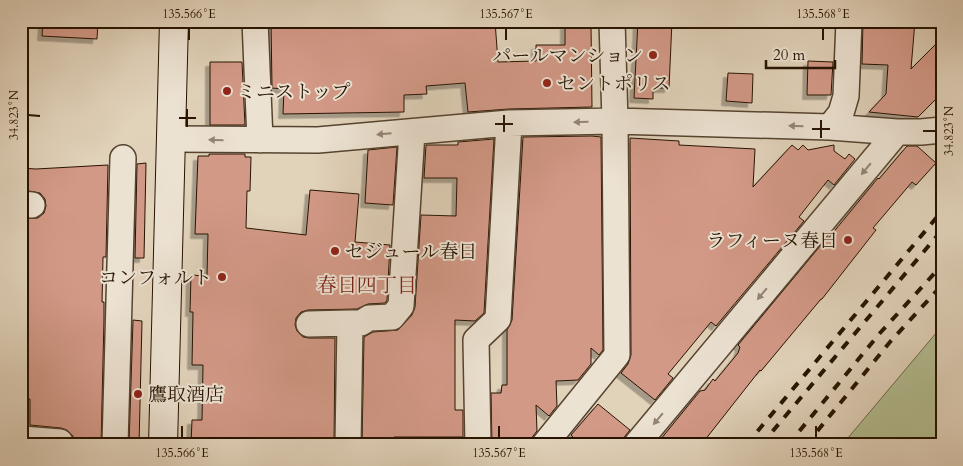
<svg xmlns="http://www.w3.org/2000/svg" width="963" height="466" font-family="Cardo,'Noto Serif JP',serif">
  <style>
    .green { fill: #b2bc90; stroke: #6c6848 }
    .building { fill: #d39987; stroke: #271301; filter: url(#shadow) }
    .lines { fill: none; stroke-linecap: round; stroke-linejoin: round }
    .street-casing { stroke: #56432f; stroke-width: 28 }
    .secondary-casing { stroke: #271301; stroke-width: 30 }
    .street { stroke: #ece2d2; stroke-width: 25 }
    .secondary { stroke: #ece2d2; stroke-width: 28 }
    .rail { stroke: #271301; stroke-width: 4; stroke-dasharray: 9 9; stroke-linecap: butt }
    .oneway { fill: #938574 }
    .ticks { fill: none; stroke: #271301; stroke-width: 2 }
    .poi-dot { fill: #8f2418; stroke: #ece2d2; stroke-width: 2 }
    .labels { text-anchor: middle; stroke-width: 4; stroke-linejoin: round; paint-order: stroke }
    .poi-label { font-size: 19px; fill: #271301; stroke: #ece2d2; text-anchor: start }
    .neighbourhood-label { font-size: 20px; fill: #7a1f14; stroke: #ece2d2 }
    .neatline { fill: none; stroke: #271301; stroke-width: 2 }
    .ticks-label { font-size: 12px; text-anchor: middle; fill: #271301 }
  </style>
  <defs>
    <filter id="shadow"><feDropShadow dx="-4.5" dy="4.5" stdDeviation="0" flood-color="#0004"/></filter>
  </defs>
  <rect width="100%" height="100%" fill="#e1d2ba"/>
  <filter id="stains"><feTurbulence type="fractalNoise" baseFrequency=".004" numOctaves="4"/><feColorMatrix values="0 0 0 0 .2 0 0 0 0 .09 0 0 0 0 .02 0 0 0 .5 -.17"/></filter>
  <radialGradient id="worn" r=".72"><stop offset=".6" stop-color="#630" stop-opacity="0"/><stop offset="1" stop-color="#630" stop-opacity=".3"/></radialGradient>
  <path class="green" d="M942 326V445H842Z"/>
  <path class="building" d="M43 21H98L97 39 42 36Z
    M271 21H495L498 62 536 61V45H565V25L591 24 592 107 509 109 468 112 465 83 426 86 427 94 404 95V112L283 114 284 89 272 88Z
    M638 21H672L669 88H653V99L634 98Z
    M863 21H915L911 69 942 38V93L918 117 869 112 886 94 888 65 862 64Z
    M808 61 833 62 831 95H807Z
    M210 62H242L245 125H210Z
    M728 73 753 74 752 103 726 101Z
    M592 136 601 137 603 350 599 355 591 348V364L578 380 556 381 557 406 549 416 536 405 537 431 533 436 530 445H492L491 393H501L502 385H507V330L512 320 523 137Z
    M630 138 679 141V145L755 149 753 187 792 145 798 150 803 145 808 150 834 145V151L845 159 849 154 855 159 834 185 828 180 799 217 804 221 716 326 711 322 668 374 673 378 655 400 621 373 628 364 631 355Z
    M494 139 484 313 475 321 455 320V410H463V437H394V445L362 444 364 337 373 332 398 330 412 315 415 307 421 215 456 216 457 178H424L426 145H458V142Z
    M907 146H917L936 163 916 185 912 182 873 228 876 230 822 299H821L761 371 760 370 701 445H656L700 391 705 390 713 379 715 381 738 353 740 347 738 345 826 239 827 240 878 178 879 179Z
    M397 147 393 205 365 203 368 150Z
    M209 154H245V157H251L250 191H247L246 228 306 235 310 190 359 194 355 242 390 245 387 300 385 303 368 304 357 309 308 310 301 312 296 318 295 325 297 331 303 337 309 338H335L334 445H191L192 420H202L203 365H192L193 312H190L191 275 207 276 208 234H195L198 156H209Z
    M146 163 144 258H135L137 164Z
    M108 165 106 257H103L102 302H104V319L101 445H74L73 436 67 430 61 428 30 425V399H21V218H38L44 213 46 206 45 199 40 193 21 190V168L36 169Z
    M133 320 142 321 139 445H129Z
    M598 404 630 430 625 436 622 445H581L571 435Z"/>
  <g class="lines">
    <defs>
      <path id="street" d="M255 21 260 140
        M830 127 841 113 846 96 849 21
        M171 139 318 140 509 123 615 121 830 127 897 132H921L942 130
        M21 204 32 205
        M309 324 350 323
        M22 439 60 442V445
        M115 445 123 158
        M348 445 350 323H361L369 318 392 317 401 306 412 132
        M478 445 476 340 498 319 509 123
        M544 445 617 355 615 121 612 21
        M636 445 897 132"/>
      <path id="secondary" d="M163 445 174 21"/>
    </defs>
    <use href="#street" class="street-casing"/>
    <use href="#secondary" class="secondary-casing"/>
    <use href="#street" class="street"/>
    <use href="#secondary" class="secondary"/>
    <path class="rail" d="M746 445 942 211
      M761 445 942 230
      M788 445 880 333 942 265
      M806 445 890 342 942 285"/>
  </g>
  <defs><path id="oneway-solid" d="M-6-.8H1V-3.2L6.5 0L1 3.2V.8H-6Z" transform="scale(1.25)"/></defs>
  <g class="oneway">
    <use href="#oneway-solid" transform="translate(581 122) rotate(179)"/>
    <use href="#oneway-solid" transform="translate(796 126) rotate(-178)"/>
    <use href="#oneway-solid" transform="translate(384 134) rotate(175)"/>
    <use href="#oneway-solid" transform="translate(216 140) rotate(-179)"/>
    <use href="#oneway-solid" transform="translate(866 169) rotate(130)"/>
    <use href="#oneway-solid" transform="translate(762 294) rotate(130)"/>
    <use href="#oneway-solid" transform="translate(658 419) rotate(130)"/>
  </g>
  <path class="ticks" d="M189 40V28M506 40V28M823 40V28M28 115 40 116M179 118H196M495 124H513M187 127V109M812 129H830M923 131H936M504 132V115M821 138V120M182 438V426M499 438V426M816 438V426"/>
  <g class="poi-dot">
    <circle cx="653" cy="55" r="5"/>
    <circle cx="547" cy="83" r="5"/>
    <circle cx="227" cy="91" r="5"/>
    <circle cx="848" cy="240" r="5"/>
    <circle cx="335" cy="251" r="5"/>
    <circle cx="222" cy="277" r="5"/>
    <circle cx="138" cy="394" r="5"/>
  </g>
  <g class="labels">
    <g class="poi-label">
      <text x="643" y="62" text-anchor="end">パールマンション</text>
      <text x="557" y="90">セントポリス</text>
      <text x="237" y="98">ミニストップ</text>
      <text x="838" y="247" text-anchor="end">ラフィーヌ春日</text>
      <text x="345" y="258">セジュール春日</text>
      <text x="212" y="284" text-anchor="end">コンフォルト</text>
      <text x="148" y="401">鷹取酒店</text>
    </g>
    <g class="neighbourhood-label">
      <text x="367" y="292">春日四丁目</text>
    </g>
  </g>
  <rect width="963" height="466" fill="none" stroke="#e1d2ba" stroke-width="55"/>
  <path d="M766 60v8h69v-8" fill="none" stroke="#271301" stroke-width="2.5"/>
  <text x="773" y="60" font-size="15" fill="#271301" stroke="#ece2d2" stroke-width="4" paint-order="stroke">20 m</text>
  <rect x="28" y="28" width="908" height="410" class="neatline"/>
  <g class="ticks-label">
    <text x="189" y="18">135.566°E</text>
    <text x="506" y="18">135.567°E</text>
    <text x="823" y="18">135.568°E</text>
    <text transform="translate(14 115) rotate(-90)" y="4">34.823°N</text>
    <text transform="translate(949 131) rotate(-90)" y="4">34.823°N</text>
    <text x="182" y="457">135.566°E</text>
    <text x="499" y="457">135.567°E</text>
    <text x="816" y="457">135.568°E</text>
  </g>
  <rect width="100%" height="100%" filter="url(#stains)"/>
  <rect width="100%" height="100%" fill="url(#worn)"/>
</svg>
